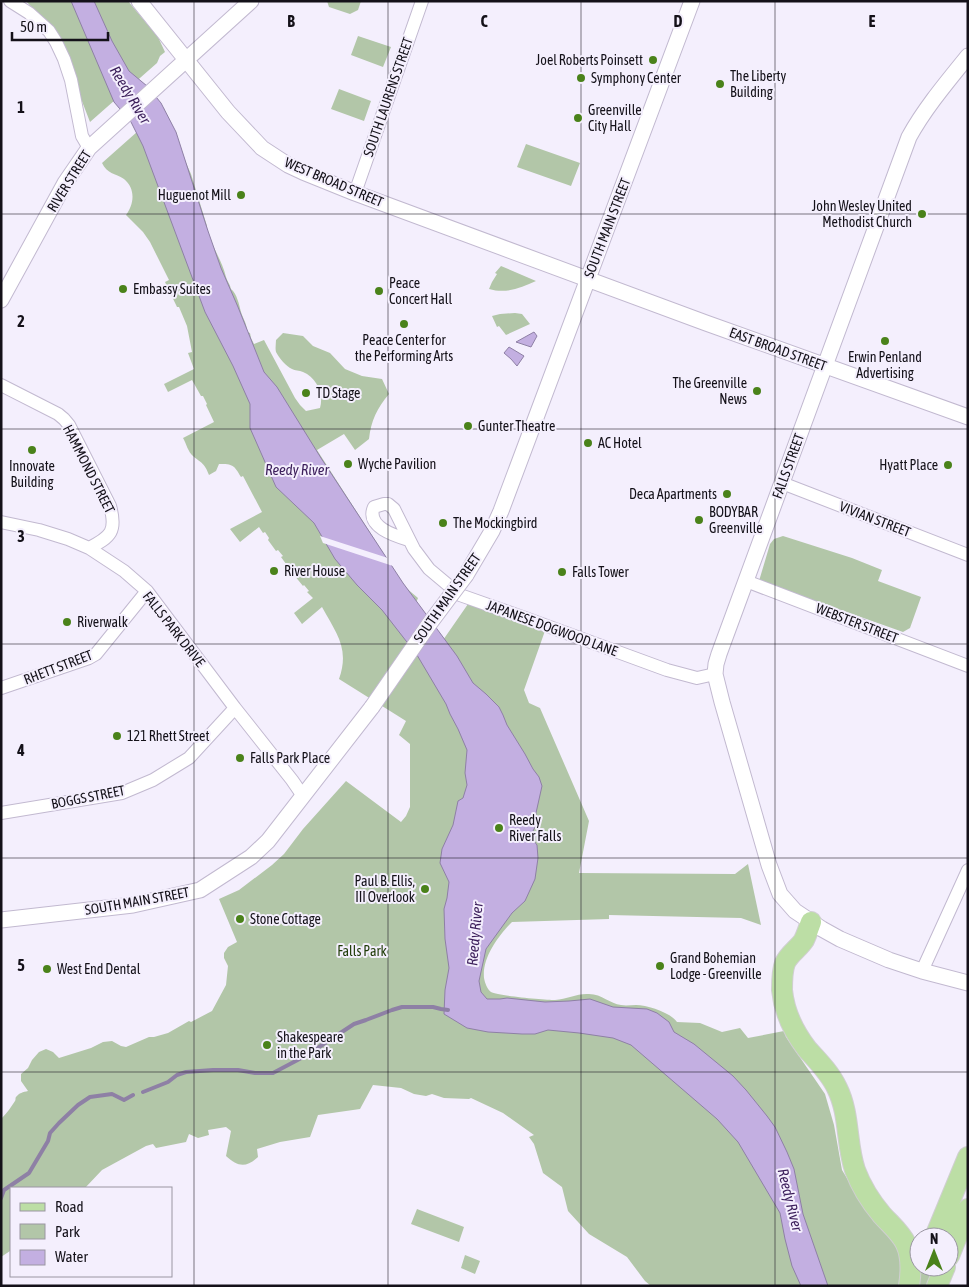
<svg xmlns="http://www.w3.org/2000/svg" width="969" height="1287" font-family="'Asap Condensed',sans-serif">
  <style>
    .green { fill: #b2c6a8 }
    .water { fill: #c3afe1; stroke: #8e80a5 }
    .pier { fill: #f4effd }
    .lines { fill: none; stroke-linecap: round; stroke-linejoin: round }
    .stream { stroke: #8e80a5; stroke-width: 4 }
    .minor-casing { stroke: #c2b9d0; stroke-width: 14 }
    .tertiary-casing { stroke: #c2b9d0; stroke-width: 17 }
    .primary-casing { stroke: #d0cfd1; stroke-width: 22 }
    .minor { stroke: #fff; stroke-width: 12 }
    .tertiary { stroke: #fff; stroke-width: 15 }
    .primary { stroke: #bcdea5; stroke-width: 20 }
    .tertiary-bridge-casing { stroke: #c2b9d0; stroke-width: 17; stroke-linecap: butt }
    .tertiary-bridge { stroke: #fff; stroke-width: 15 }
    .grid { fill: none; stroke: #141119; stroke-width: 1; stroke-opacity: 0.55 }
    .poi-dot { fill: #4a821a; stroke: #f4effd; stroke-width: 2 }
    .labels { text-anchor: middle; stroke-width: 4; stroke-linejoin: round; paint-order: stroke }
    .poi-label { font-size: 14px; fill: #141119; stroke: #f4effd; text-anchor: start }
    .street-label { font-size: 14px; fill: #141119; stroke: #f4effd }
    .park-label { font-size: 14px; fill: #1f3b07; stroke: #f4effd }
    .water-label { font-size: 15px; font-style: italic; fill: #3c1f5b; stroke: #f4effd }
    .grid-label { font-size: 16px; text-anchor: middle; font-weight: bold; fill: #141119; stroke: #f4effd; stroke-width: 4; stroke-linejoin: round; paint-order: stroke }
  </style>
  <rect width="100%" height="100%" fill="#f4effd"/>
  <path class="green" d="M26 1H128L158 37 165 52 160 56 157 63 90 122 56 34Z
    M327 1H361L358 10 350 14 329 7Z
    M358 36 391 47 383 67 351 55Z
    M339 89 371 101 364 121 331 109Z
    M164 108 172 132 191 174 207 226V234L211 241C216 253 223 264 226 277 227 281 230 284 231 289 237 294 239 304 241 312 243 319 247 323 247 332L250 333 251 338 254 344 264 340 295 398 300 405 306 411 320 408C324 394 317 378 303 372 299 370 295 371 292 369 286 366 279 358 276 352 275 348 276 344 276 340L283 333 303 336 313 346 330 353 345 369 362 376 382 379 389 394C377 408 371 421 369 439L355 450 344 434 317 450 405 587 418 598 416 603 441 643 468 604 546 628 524 690 529 703 540 708 589 821 579 873 735 874 748 864 761 925 741 918 609 915V919L512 922C498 936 482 958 484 978 485 983 487 989 491 992 498 996 545 1000 555 1000 567 999 578 993 589 994 602 994 610 1004 621 1005 626 1006 631 1005 636 1005 648 1005 671 1013 677 1022L700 1023 722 1032 740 1028 748 1038 784 1031 786 1037 825 1094 834 1125 842 1170 863 1205 886 1234 919 1263V1267H924L947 1286H651L645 1281 627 1257 589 1234 568 1211 562 1187 543 1173 534 1144 529 1137 534 1135 503 1113 471 1098 469 1099 444 1098 432 1094 426 1096 414 1094 401 1088 373 1085 360 1109 318 1115 310 1137 280 1142 257 1149 258 1157C246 1168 238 1167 226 1156L231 1131 226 1127 208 1130 209 1135 198 1138 189 1134 186 1142 156 1148 153 1144 146 1146 102 1170 85 1188H11V1251H10L1 1257 2 1118C7 1113 11 1107 15 1101 16 1099 15 1098 16 1097 19 1093 23 1092 28 1091L21 1081V1074L28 1068 32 1060 39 1052 46 1049 53 1052 59 1058 91 1048 103 1042 112 1041 121 1046 126 1047 149 1037H154L168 1033 189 1021 191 1022 212 1011 226 985 228 966 224 958V953L228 947 237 942 219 899 239 890 272 865 284 854 303 829 346 781 401 822 406 816 410 807V744L399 735 406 721 339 679C350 648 336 633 322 607L302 624 294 613 313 598 307 592 309 591 304 585 303 586 294 575 296 573 291 567 289 568 281 557 283 556 278 550 276 551 268 540 269 538 265 532 263 533 259 527 240 542 230 529 262 512 243 476 241 477C234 465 233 464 219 464L216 471 209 475C204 462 202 464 193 456 188 452 186 443 183 438L214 422 206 405 207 404 203 396H201L192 380 168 392 164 384 194 369 188 353 192 352 187 326 179 307H177L165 282 169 280 150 242 143 232 126 215C134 204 136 189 124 179 115 173 107 174 102 163Z
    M526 144 580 163 571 186 517 167Z
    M501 266 536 281C521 288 506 294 489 289L492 282 497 274 495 273Z
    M515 313 522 314 530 324 506 335 499 326 497 327 492 316 500 314Z
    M783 536 852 558 882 570 878 581 921 597 910 628 903 632 759 581 770 544 774 539Z
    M417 1209 464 1227 459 1242 411 1224Z
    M465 1255 480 1261 475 1274 461 1268Z"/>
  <path class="water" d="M71 1H94L112 41 129 71 147 86 161 103 176 132 208 231 221 268 238 307 264 372 277 387 321 458 403 583 457 656 473 683 486 694 499 707 503 715 507 725 525 754 533 769 539 777 542 786 536 813V825L533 831 531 837 537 845 538 858 535 879 525 901 512 913 486 949 479 981 481 992 487 999H500L507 998 545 1002 569 1001 590 999 613 1007 647 1009 657 1013 669 1022 674 1032 694 1044 733 1076 746 1090 767 1116 775 1127 787 1152 794 1169 803 1214 828 1286H801L792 1266 785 1239 780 1213 738 1142 717 1119 631 1045 613 1038 579 1033 548 1030 535 1034H522L488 1032 467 1028 444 1014 445 990 449 968 445 939 444 909 447 898 449 882 440 863 442 849 453 825 458 801 463 798 467 785 465 773 467 750 458 729 450 714 446 704 417 655 382 610 357 585 335 559 314 523 276 487 250 428V404L233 366 205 312 143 146 131 122 114 102Z
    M534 332 537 336 531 347 516 342Z
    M509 347 524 356 517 366 511 359 504 353Z"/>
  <path class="pier" d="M320 536 391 559 396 567 323 543Z"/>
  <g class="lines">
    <path class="stream" d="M143 1092 168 1082 177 1075 186 1072 213 1070H238L255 1073H273L307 1055 354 1024 366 1020 392 1010 402 1007H433L441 1009 448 1010
      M1 1198 4 1190 29 1173 48 1141 50 1133 59 1123 78 1105 90 1097 112 1094 124 1100 133 1095"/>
    <defs>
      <path id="minor" d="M10 1 29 13 49 31 56 42 64 59 71 80 82 136 89 148
        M355 193 422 1
        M1 385 58 414 64 419 69 425 110 506C117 531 111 537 89 548
        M782 483 968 555
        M1 522 39 530 68 539 89 548 124 571 147 591 235 708 292 780 303 796
        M409 540C396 536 365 527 374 507L384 504H388L394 509 414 549 429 569 460 595 528 619 667 670 697 678 715 674
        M746 581 968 666
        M1 688 89 658 96 654 147 591
        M1 813 122 793 153 780 189 758 235 708
        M922 971 968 870"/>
      <path id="tertiary" d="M139 1 228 112 262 148 288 165 303 172 355 193 706 323 968 417
        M968 56C947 82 925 108 909 137L719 654 716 664 715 674 722 702 769 865 780 894 795 911 822 929 840 939 889 960 922 971 968 983
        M1 300 65 183 89 148 251 1
        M466 575 492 531 501 511 692 1
        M1 920 133 905 200 890 251 857 268 841 372 707"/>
      <path id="primary" d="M811 922C809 927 807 934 804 940 799 948 789 954 785 963 782 971 782 982 782 990 784 1011 794 1032 807 1049 818 1061 830 1073 837 1088 850 1114 846 1144 855 1170 861 1186 871 1202 882 1215 891 1225 901 1233 906 1244 912 1257 911 1273 909 1286
        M935 1237 968 1157
        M949 1256 968 1209
        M937 1286 945 1267"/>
    </defs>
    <use href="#minor" class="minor-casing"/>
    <use href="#tertiary" class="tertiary-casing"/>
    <use href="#primary" class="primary-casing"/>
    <use href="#minor" class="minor"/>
    <use href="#tertiary" class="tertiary"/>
    <use href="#primary" class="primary"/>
    <defs>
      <path id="tertiary-bridge" d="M372 707 430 623 466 575"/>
    </defs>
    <use href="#tertiary-bridge" class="tertiary-bridge-casing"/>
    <use href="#tertiary-bridge" class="tertiary-bridge"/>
  </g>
  <path class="grid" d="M194 1V1286M388 1V1286M581 1V1286M775 1V1286M1 214H968M1 429H968M1 644H968M1 858H968M1 1072H968"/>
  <g class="poi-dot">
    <circle cx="653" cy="60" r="5"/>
    <circle cx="581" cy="78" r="5"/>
    <circle cx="720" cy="84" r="5"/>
    <circle cx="578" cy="118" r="5"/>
    <circle cx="241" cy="195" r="5"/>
    <circle cx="922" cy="214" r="5"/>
    <circle cx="123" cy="289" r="5"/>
    <circle cx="379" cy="291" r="5"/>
    <circle cx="404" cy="324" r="5"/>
    <circle cx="885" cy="341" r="5"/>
    <circle cx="757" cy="391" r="5"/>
    <circle cx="306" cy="393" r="5"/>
    <circle cx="468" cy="426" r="5"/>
    <circle cx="588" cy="443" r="5"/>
    <circle cx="32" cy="450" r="5"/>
    <circle cx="348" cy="464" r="5"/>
    <circle cx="948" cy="465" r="5"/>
    <circle cx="727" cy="494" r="5"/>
    <circle cx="699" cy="520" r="5"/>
    <circle cx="443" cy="523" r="5"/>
    <circle cx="274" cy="571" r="5"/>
    <circle cx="562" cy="572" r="5"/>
    <circle cx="67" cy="622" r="5"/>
    <circle cx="117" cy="736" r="5"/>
    <circle cx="240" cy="758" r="5"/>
    <circle cx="499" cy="828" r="5"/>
    <circle cx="425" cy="889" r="5"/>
    <circle cx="240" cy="919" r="5"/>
    <circle cx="660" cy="966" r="5"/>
    <circle cx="47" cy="969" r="5"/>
    <circle cx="267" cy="1045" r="5"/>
  </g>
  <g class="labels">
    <g class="poi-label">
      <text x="643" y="65" text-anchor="end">Joel Roberts Poinsett</text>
      <text x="730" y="81">The Liberty<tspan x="730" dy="16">Building</tspan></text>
      <text x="591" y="83">Symphony Center</text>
      <text x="588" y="115">Greenville<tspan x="588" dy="16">City Hall</tspan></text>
      <text x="231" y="200" text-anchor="end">Huguenot Mill</text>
      <text x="912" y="211" text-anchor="end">John Wesley United<tspan x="912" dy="16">Methodist Church</tspan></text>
      <text x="389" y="288">Peace<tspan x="389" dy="16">Concert Hall</tspan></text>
      <text x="133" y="294">Embassy Suites</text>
      <text x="404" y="345" text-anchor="middle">Peace Center for<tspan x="404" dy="16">the Performing Arts</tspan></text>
      <text x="885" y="362" text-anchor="middle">Erwin Penland<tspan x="885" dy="16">Advertising</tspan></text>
      <text x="747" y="388" text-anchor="end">The Greenville<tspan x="747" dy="16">News</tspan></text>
      <text x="316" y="398">TD Stage</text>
      <text x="478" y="431">Gunter Theatre</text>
      <text x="598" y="448">AC Hotel</text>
      <text x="358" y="469">Wyche Pavilion</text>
      <text x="938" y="470" text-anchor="end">Hyatt Place</text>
      <text x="32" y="471" text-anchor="middle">Innovate<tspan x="32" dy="16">Building</tspan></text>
      <text x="717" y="499" text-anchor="end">Deca Apartments</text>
      <text x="709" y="517">BODYBAR<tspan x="709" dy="16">Greenville</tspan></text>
      <text x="453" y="528">The Mockingbird</text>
      <text x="284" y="576">River House</text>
      <text x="572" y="577">Falls Tower</text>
      <text x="77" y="627">Riverwalk</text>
      <text x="127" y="741">121 Rhett Street</text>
      <text x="250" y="763">Falls Park Place</text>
      <text x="509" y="825">Reedy<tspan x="509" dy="16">River Falls</tspan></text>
      <text x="415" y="886" text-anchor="end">Paul B. Ellis,<tspan x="415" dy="16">III Overlook</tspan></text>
      <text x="250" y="924">Stone Cottage</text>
      <text x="670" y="963">Grand Bohemian<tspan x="670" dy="16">Lodge - Greenville</tspan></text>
      <text x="57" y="974">West End Dental</text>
      <text x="277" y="1042">Shakespeare<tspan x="277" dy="16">in the Park</tspan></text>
    </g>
    <g class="street-label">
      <text transform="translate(388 97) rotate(-71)" y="5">SOUTH LAURENS STREET</text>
      <text transform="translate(69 181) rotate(-58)" y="5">RIVER STREET</text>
      <text transform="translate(334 182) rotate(23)" y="5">WEST BROAD STREET</text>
      <text transform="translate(607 228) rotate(-69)" y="5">SOUTH MAIN STREET</text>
      <text transform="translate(778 349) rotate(20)" y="5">EAST BROAD STREET</text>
      <text transform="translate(788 466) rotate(-70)" y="5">FALLS STREET</text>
      <text transform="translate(89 469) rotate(63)" y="5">HAMMOND STREET</text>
      <text transform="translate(875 519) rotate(21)" y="5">VIVIAN STREET</text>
      <text transform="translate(447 598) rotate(-55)" y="5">SOUTH MAIN STREET</text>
      <text transform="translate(857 623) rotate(21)" y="5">WEBSTER STREET</text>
      <text transform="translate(552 628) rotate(20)" y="5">JAPANESE DOGWOOD LANE</text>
      <text transform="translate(174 629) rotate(52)" y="5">FALLS PARK DRIVE</text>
      <text transform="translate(58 667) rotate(-21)" y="5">RHETT STREET</text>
      <text transform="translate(88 797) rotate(-11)" y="5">BOGGS STREET</text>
      <text transform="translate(137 901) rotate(-10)" y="5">SOUTH MAIN STREET</text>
    </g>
    <g class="park-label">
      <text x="362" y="956">Falls Park</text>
    </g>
    <g class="water-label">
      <text transform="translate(130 95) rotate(59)" y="5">Reedy River</text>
      <text x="297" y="475">Reedy River</text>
      <text transform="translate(475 934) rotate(-85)" y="5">Reedy River</text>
      <text transform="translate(790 1200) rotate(76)" y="5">Reedy River</text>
    </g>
  </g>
  <g class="grid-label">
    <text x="291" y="27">B</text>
    <text x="484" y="27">C</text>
    <text x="678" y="27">D</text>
    <text x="872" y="27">E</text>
    <text x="21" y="113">1</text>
    <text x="21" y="327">2</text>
    <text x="21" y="542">3</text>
    <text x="21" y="756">4</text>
    <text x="21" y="971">5</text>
  </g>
  <rect width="969" height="1287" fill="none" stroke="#141119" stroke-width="5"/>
  <rect x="10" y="1187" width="162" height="90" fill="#f4effd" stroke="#9a96a2"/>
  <rect x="20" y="1203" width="25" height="8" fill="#bcdea5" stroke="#9a96a2"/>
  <text x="55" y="1212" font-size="15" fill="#141119">Road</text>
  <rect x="20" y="1224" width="25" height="15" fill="#b2c6a8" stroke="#9a96a2"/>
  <text x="55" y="1237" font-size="15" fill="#141119">Park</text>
  <rect x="20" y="1250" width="25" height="15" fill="#c3afe1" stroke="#9a96a2"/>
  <text x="55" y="1262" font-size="15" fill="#141119">Water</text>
  <g transform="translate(934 1252)"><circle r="24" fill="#f4effd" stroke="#9a96a2"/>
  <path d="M0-4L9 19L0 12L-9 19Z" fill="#4a821a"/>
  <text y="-8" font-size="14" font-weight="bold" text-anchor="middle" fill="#141119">N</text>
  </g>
  <path d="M12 32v8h96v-8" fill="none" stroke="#141119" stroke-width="2.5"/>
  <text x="20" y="32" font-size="15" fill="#141119" stroke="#f4effd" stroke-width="4" paint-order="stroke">50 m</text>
</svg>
